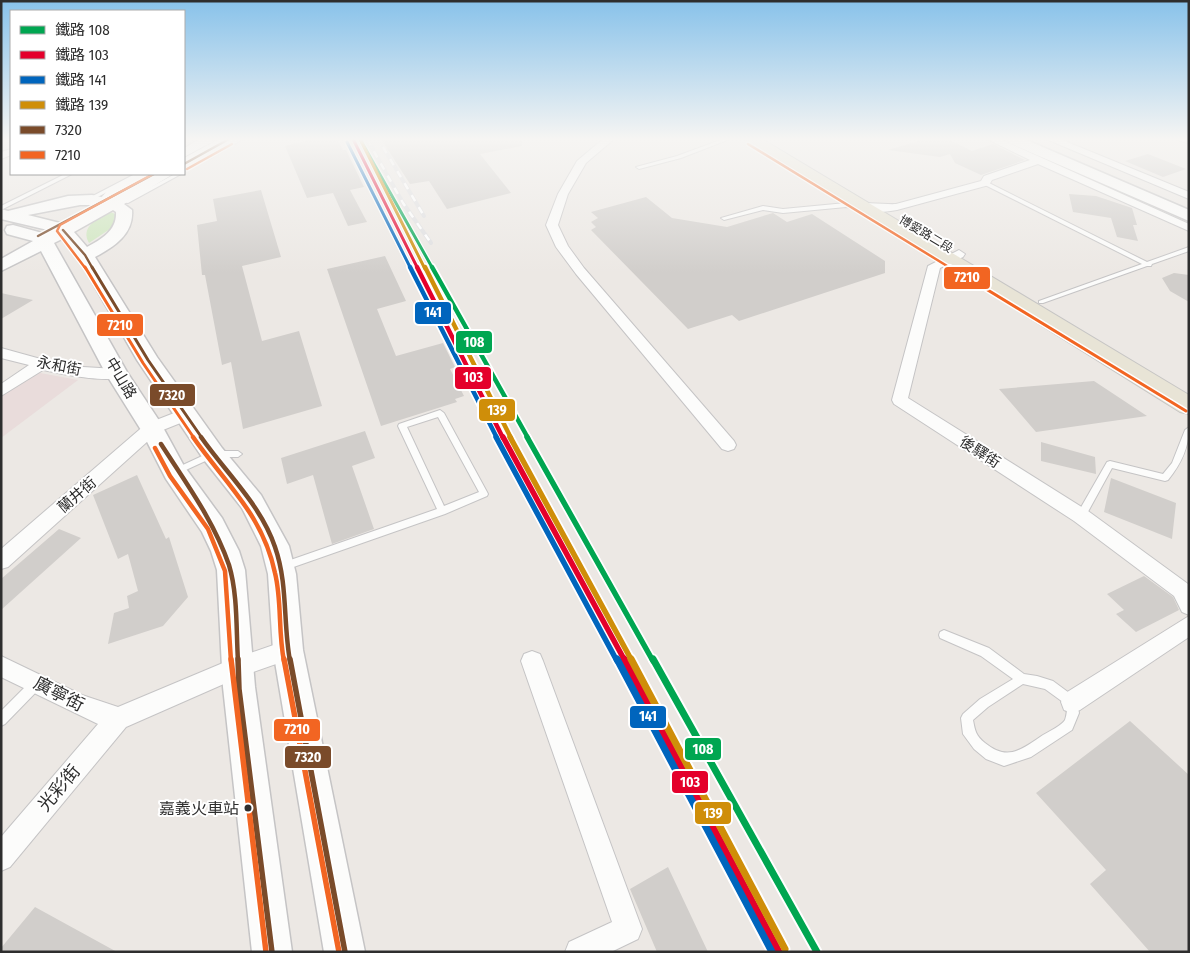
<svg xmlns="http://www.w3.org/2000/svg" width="1190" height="953" font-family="'Fira Sans Condensed','Noto Sans TC',sans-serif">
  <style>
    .medical { fill: #e9dcdb }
    .green { fill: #cee6be }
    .building { fill: #d1cecb }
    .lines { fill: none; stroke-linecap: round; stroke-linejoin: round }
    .lane-casing { stroke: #c5c4c5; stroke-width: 2 }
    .street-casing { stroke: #c5c4c5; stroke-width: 2 }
    .secondary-casing { stroke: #c5c4c5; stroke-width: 3 }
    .primary-casing { stroke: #c6c5c4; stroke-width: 2 }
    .lane { fill: #fcfcfb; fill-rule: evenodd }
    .street { fill: #fcfcfb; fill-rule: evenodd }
    .secondary { fill: #fcfcfb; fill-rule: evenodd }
    .primary { fill: #e8e4d6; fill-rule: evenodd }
    .rail-casing { stroke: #dfdfe1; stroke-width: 4 }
    .rail { stroke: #fff; stroke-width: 2.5; stroke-dasharray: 7; stroke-linecap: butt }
    .bus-1-far3-casing { stroke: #fff; stroke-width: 5 }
    .bus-1-far2-casing { stroke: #fff; stroke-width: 6 }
    .bus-1-far1-casing { stroke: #fff; stroke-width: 8 }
    .bus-1-casing { stroke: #fff; stroke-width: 9 }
    .bus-2-far3-casing { stroke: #fff; stroke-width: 5 }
    .bus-2-far2-casing { stroke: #fff; stroke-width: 6 }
    .bus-2-far1-casing { stroke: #fff; stroke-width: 8 }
    .bus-2-casing { stroke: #fff; stroke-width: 9 }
    .bus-1-far3 { stroke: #7a4b2a; stroke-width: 2.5 }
    .bus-1-far2 { stroke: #7a4b2a; stroke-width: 3 }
    .bus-1-far1 { stroke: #7a4b2a; stroke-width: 4.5 }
    .bus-1 { stroke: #7a4b2a; stroke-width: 5.5 }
    .bus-2-far3 { stroke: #f26522; stroke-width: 2.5 }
    .bus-2-far2 { stroke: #f26522; stroke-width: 3 }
    .bus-2-far1 { stroke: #f26522; stroke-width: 4.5 }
    .bus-2 { stroke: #f26522; stroke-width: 5.5 }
    .rail-1-far3-casing { stroke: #fff; stroke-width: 5.5 }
    .rail-1-far2-casing { stroke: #fff; stroke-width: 8 }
    .rail-1-far1-casing { stroke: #fff; stroke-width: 9 }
    .rail-1-casing { stroke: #fff; stroke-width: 11 }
    .rail-2-far3-casing { stroke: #fff; stroke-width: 5.5 }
    .rail-2-far2-casing { stroke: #fff; stroke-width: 8 }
    .rail-2-far1-casing { stroke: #fff; stroke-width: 9 }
    .rail-2-casing { stroke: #fff; stroke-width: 11 }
    .rail-3-far3-casing { stroke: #fff; stroke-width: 5.5 }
    .rail-3-far2-casing { stroke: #fff; stroke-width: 8 }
    .rail-3-far1-casing { stroke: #fff; stroke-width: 9 }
    .rail-3-casing { stroke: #fff; stroke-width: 11 }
    .rail-4-far3-casing { stroke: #fff; stroke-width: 5.5 }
    .rail-4-far2-casing { stroke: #fff; stroke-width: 8 }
    .rail-4-far1-casing { stroke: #fff; stroke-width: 9 }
    .rail-4-casing { stroke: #fff; stroke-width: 11 }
    .rail-1-far3 { stroke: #00a651; stroke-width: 3 }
    .rail-1-far2 { stroke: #00a651; stroke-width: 4.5 }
    .rail-1-far1 { stroke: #00a651; stroke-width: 5.5 }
    .rail-1 { stroke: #00a651; stroke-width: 7 }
    .rail-2-far3 { stroke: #e4002b; stroke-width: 3 }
    .rail-2-far2 { stroke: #e4002b; stroke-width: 4.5 }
    .rail-2-far1 { stroke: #e4002b; stroke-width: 5.5 }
    .rail-2 { stroke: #e4002b; stroke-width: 7 }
    .rail-3-far3 { stroke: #0065bd; stroke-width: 3 }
    .rail-3-far2 { stroke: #0065bd; stroke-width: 4.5 }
    .rail-3-far1 { stroke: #0065bd; stroke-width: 5.5 }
    .rail-3 { stroke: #0065bd; stroke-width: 7 }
    .rail-4-far3 { stroke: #cf8e09; stroke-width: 3 }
    .rail-4-far2 { stroke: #cf8e09; stroke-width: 4.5 }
    .rail-4-far1 { stroke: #cf8e09; stroke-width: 5.5 }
    .rail-4 { stroke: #cf8e09; stroke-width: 7 }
    .bus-dot { fill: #2e2e2e; stroke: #fff; stroke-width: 2 }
    .labels { text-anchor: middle; stroke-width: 4; stroke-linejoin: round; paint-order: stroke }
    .far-street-label { font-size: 12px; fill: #2e2e2e; stroke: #fff }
    .street-label { font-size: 15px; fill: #2e2e2e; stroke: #fff }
    .near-bus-label { font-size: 16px; fill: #2e2e2e; stroke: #fff; text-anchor: end }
    .near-street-label { font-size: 18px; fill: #2e2e2e; stroke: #fff }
    .line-badge { stroke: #fff; stroke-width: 2 }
    .badge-label { font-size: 14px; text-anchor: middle; font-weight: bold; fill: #fff }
  </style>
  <rect width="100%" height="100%" fill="#ece8e4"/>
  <path class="medical" d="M35 372 78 380 1 438V395Z"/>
  <path class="green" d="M109 211 119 216 113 227 89 243C80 227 97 219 109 211Z"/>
  <path class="building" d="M312 139H337L343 150H346L364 187 350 190 367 222 348 226 333 193 307 198 285 146Z
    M381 139H522V146L480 154 511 193 447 209 429 181 410 184Z
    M925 139H948L972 151 993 144 1025 160 981 175 955 163 950 154 940 157 888 150Z
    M1148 154 1186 169 1163 177 1125 161Z
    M261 190 281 257 242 266 262 341 299 331 322 406 243 429 231 362 222 365 205 275H202L197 225 217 221 213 199Z
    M1069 194 1096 196 1132 208 1137 225H1133L1138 241 1117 237 1111 218 1073 212Z
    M646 197 672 218 727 227 773 213 787 222 812 214 885 261V273L739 321 732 315 688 329 591 230 596 227 591 222 598 218 591 212Z
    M385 256 406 301 377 309 396 356 443 343 455 367 450 369 464 396 455 399 457 402 381 426 327 269Z
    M1174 273 1189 275V302L1170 291 1162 278Z
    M1 293 33 300 1 319Z
    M1094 381 1147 416 1036 432 999 389Z
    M365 431 375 458 352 466 374 529 332 544 313 475 287 484 281 458Z
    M1041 442 1095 457 1096 474 1041 461Z
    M137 475 166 539 169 537 188 597 163 626 108 644 114 613 129 608 127 596 138 591 128 554 118 559 93 495Z
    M1111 478 1176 503 1172 539 1104 512Z
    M59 529 81 538 1 610V579Z
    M1144 576 1173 597 1179 610 1136 632 1116 614 1124 610 1107 594Z
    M1130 721 1189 775V952H1150L1090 884 1106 870 1036 793Z
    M668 867 708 952H657L630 889Z
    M35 907 117 952H1V948Z"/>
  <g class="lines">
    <defs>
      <path id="lane" d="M200 139H206L184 151V148Z
        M237 139H243L209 159 204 158Z
        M723 139H730L681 158 639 169 636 167 677 156Z
        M65 174H72L1 210V206Z
        M135 174H141L92 200 87 199Z
        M175 174H181L128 203 123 202Z
        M983 182H987L1147 262 1189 247V251L1152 264 1151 266H1147L1043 303H1039V301L1142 264 983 184Z
        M846 203 863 207 860 209 846 207 783 213 763 210 724 220 721 218 763 206 783 209Z
        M440 410 444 413 487 492 488 494 487 496 445 514 285 570 282 571 279 570 277 567 279 564 437 509 398 426 399 424ZM438 417 479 492 444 506 407 427Z
        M1189 427C1189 448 1181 464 1168 480L1165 481 1112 468 1084 519H1078L1076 516 1107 462 1110 461 1163 474 1172 463 1185 430Z
        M213 451H238L242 454 238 457H214L175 475 171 472 172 470Z
        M944 630 989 648 1024 674 1037 676 1053 681 1076 698 1079 713 1072 730 1031 757 1004 766 986 759 974 749 963 734 961 718 963 714 980 699 1013 679 981 656 940 638 939 635 940 632ZM1023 684 1045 689 1067 705C1067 710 1067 714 1065 720 1061 726 1050 731 1043 735 1022 749 1008 762 985 743 976 736 975 731 973 720L988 707Z
        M38 677 42 678 44 682 42 686 5 724 1 726V711L34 678Z"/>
      <path id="street" d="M205 139 214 141 184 157V150Z
        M229 139H241L184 171V164Z
        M603 139H614L586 163 568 194 558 225 568 246 584 268 734 441 736 445 734 449 728 451 722 449 576 274 556 247 546 225 558 194 577 161Z
        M987 139H1000L1189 224V231L1038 164 992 180 989 185 897 210C885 212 864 215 854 207 862 200 885 205 896 204L981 181 984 176 1030 160Z
        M1046 139H1060L1189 192V199Z
        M1178 139H1189V143L1180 141Z
        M11 149V155L1 159V152Z
        M138 174H151L117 193 108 203H100L98 201 109 189Z
        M959 250 965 254 963 257 940 268 908 398 1088 511 1188 584 1189 615 1182 612 1174 596 1074 521 894 404 892 400 928 266Z
        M1 348 66 366 117 369 125 374C117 386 57 373 43 370L1 396V384L29 365 1 358Z
        M187 408 193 410 195 414 193 418 158 432 8 567 1 569V549L146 424Z
        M1189 616V637L1080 710 1072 713 1064 710 1061 702 1064 694Z
        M288 640 296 643 299 650 296 657 242 676 126 727 10 867 1 871V837L98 724 1 677V656L82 695 118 707 230 660Z
        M532 651 540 654 543 661 642 929 638 939 611 952H565L569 942 612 922 521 661 524 654Z"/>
      <path id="secondary" d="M219 139H236L184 168V158Z
        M1005 139H1024L1189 210V221L1007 142Z
        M155 174H173L124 204 132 210C134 234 114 247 95 257L157 357 222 448 261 495 289 546 296 574 303 650 365 952H324L273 650 268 574 261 546 242 508 204 460 137 360 78 257 62 239 54 243 127 372 160 422 184 466 222 518 239 551 245 570 255 687 292 952H252L223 687 217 570 211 551 202 532 166 479 141 430 106 374 41 251 1 271V259L33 241 7 234 5 230 7 226 13 225 46 234 52 231 1 219V209L8 211 68 196 92 195 110 199ZM80 205H98L64 224 28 215ZM113 210 116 212C117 230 102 239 87 247L74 232Z"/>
      <path id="primary" d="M744 139H762L1189 395V414L1180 412Z"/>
    </defs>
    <use href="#lane" class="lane-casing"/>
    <use href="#street" class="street-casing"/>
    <use href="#secondary" class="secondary-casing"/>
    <use href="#primary" class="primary-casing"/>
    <use href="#lane" class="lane"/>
    <use href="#street" class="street"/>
    <use href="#secondary" class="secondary"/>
    <use href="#primary" class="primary"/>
    <defs>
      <path id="rail" d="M367 139 403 203 431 243
        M383 147 424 216"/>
    </defs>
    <use href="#rail" class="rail-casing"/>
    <use href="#rail" class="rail"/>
    <defs>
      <path id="bus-1-far3" d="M184 164 229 139
        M63 230 85 255 93 269
        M38 236 154 174"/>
      <path id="bus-1-far2" d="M92 267 148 360 202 438"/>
      <path id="bus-1-far1" d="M201 437C226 473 261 505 275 547 288 584 283 623 290 661
        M161 444C186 483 214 521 229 565 238 595 236 630 238 661"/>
      <path id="bus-1" d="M238 659 239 689 272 952
        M290 659 345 952"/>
      <path id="bus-2-far3" d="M748 144 952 269
        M187 169 232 144
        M86 269 57 231 60 225 153 174"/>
      <path id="bus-2-far2" d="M85 267 143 363 194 438
        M950 267 1186 411"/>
      <path id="bus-2-far1" d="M193 437C225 483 263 515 275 573 282 601 278 632 284 661
        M155 448 170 476 208 529 225 571 231 661"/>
      <path id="bus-2" d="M231 659 266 952
        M284 659 339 952"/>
    </defs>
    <use href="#bus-1-far3" class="bus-1-far3-casing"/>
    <use href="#bus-1-far2" class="bus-1-far2-casing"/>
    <use href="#bus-1-far1" class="bus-1-far1-casing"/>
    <use href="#bus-1" class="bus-1-casing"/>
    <use href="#bus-2-far3" class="bus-2-far3-casing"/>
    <use href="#bus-2-far2" class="bus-2-far2-casing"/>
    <use href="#bus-2-far1" class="bus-2-far1-casing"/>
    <use href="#bus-2" class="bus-2-casing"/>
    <use href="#bus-1-far3" class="bus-1-far3"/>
    <use href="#bus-1-far2" class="bus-1-far2"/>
    <use href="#bus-1-far1" class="bus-1-far1"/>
    <use href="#bus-1" class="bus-1"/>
    <use href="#bus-2-far3" class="bus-2-far3"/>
    <use href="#bus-2-far2" class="bus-2-far2"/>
    <use href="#bus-2-far1" class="bus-2-far1"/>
    <use href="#bus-2" class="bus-2"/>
    <defs>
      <path id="rail-1-far3" d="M360 139 433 269"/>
      <path id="rail-1-far2" d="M432 267 528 438"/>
      <path id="rail-1-far1" d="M527 437 653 661"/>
      <path id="rail-1" d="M653 659 817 952"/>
      <path id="rail-2-far3" d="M353 139 418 269"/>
      <path id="rail-2-far2" d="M417 267 503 438"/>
      <path id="rail-2-far1" d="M503 437 625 661"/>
      <path id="rail-2" d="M624 659 779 952"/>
      <path id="rail-3-far3" d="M347 142 411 269"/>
      <path id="rail-3-far2" d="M410 267 497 438"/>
      <path id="rail-3-far1" d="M496 437 617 661"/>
      <path id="rail-3" d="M617 659 772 952"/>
      <path id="rail-4-far3" d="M360 139 425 269"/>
      <path id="rail-4-far2" d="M425 267 511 438"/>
      <path id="rail-4-far1" d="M510 437 632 661"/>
      <path id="rail-4" d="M631 659 785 949"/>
    </defs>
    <use href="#rail-1-far3" class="rail-1-far3-casing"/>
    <use href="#rail-1-far2" class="rail-1-far2-casing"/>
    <use href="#rail-1-far1" class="rail-1-far1-casing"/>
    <use href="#rail-1" class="rail-1-casing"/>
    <use href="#rail-2-far3" class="rail-2-far3-casing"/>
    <use href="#rail-2-far2" class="rail-2-far2-casing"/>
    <use href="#rail-2-far1" class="rail-2-far1-casing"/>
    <use href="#rail-2" class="rail-2-casing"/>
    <use href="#rail-3-far3" class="rail-3-far3-casing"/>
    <use href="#rail-3-far2" class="rail-3-far2-casing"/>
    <use href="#rail-3-far1" class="rail-3-far1-casing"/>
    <use href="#rail-3" class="rail-3-casing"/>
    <use href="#rail-4-far3" class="rail-4-far3-casing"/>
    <use href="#rail-4-far2" class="rail-4-far2-casing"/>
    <use href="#rail-4-far1" class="rail-4-far1-casing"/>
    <use href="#rail-4" class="rail-4-casing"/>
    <use href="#rail-1-far3" class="rail-1-far3"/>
    <use href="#rail-1-far2" class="rail-1-far2"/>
    <use href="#rail-1-far1" class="rail-1-far1"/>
    <use href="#rail-1" class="rail-1"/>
    <use href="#rail-2-far3" class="rail-2-far3"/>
    <use href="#rail-2-far2" class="rail-2-far2"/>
    <use href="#rail-2-far1" class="rail-2-far1"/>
    <use href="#rail-2" class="rail-2"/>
    <use href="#rail-3-far3" class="rail-3-far3"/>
    <use href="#rail-3-far2" class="rail-3-far2"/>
    <use href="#rail-3-far1" class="rail-3-far1"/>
    <use href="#rail-3" class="rail-3"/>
    <use href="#rail-4-far3" class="rail-4-far3"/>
    <use href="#rail-4-far2" class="rail-4-far2"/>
    <use href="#rail-4-far1" class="rail-4-far1"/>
    <use href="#rail-4" class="rail-4"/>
  </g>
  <linearGradient id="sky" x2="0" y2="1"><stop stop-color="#88c2ea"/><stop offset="0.51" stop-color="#f6f5f3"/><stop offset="1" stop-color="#f6f5f3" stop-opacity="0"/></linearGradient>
  <rect width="1190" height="273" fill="url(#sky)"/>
  <circle class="bus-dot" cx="248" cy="808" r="4.5"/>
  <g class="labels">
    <g class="far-street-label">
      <text transform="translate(926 234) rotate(31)" y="4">博愛路二段</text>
    </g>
    <g class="street-label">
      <text transform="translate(59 366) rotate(11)" y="5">永和街</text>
      <text transform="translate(121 378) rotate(59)" y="5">中山路</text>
      <text transform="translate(980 452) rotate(33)" y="5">後驛街</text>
      <text transform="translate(77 495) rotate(-41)" y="5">蘭井街</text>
    </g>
    <g class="near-bus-label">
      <text x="239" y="814">嘉義火車站</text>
    </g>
    <g class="near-street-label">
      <text transform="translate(59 694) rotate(27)" y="6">廣寧街</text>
      <text transform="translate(59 788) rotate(-50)" y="6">光彩街</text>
    </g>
  </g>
  <g class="line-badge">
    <rect x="943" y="266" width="48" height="24" rx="5" fill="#f26522"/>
    <rect x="414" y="301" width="38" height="24" rx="5" fill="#0065bd"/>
    <rect x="96" y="313" width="48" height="24" rx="5" fill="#f26522"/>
    <rect x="455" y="330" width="38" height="24" rx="5" fill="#00a651"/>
    <rect x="454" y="366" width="38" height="24" rx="5" fill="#e4002b"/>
    <rect x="149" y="383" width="47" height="24" rx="5" fill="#7a4b2a"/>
    <rect x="478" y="398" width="38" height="24" rx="5" fill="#cf8e09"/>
    <rect x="629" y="705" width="38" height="24" rx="5" fill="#0065bd"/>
    <rect x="273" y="718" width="48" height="24" rx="5" fill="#f26522"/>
    <rect x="684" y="737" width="38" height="24" rx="5" fill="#00a651"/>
    <rect x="284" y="745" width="48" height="24" rx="5" fill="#7a4b2a"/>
    <rect x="671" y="770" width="38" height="24" rx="5" fill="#e4002b"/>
    <rect x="694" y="801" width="38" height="24" rx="5" fill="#cf8e09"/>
  </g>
  <g class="badge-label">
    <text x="967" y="282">7210</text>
    <text x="433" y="317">141</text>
    <text x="120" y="330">7210</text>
    <text x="474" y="347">108</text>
    <text x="473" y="382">103</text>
    <text x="172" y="400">7320</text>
    <text x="497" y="415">139</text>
    <text x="648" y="721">141</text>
    <text x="297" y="734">7210</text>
    <text x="703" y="754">108</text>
    <text x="308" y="762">7320</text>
    <text x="690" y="787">103</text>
    <text x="713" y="818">139</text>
  </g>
  <rect width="1190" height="953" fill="none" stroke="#2e2e2e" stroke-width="5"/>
  <rect x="10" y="10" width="175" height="165" fill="#ffffff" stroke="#ababab"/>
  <rect x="20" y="26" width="25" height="8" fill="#00a651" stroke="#ababab"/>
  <text x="55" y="35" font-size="15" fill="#2e2e2e">鐵路 108</text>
  <rect x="20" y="51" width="25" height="8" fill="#e4002b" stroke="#ababab"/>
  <text x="55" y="60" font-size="15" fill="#2e2e2e">鐵路 103</text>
  <rect x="20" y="76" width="25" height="8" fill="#0065bd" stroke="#ababab"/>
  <text x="55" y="85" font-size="15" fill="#2e2e2e">鐵路 141</text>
  <rect x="20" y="101" width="25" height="8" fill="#cf8e09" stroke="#ababab"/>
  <text x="55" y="110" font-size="15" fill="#2e2e2e">鐵路 139</text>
  <rect x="20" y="126" width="25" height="8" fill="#7a4b2a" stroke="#ababab"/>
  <text x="55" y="135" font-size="15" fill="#2e2e2e">7320</text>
  <rect x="20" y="151" width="25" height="8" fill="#f26522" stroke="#ababab"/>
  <text x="55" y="160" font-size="15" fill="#2e2e2e">7210</text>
</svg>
